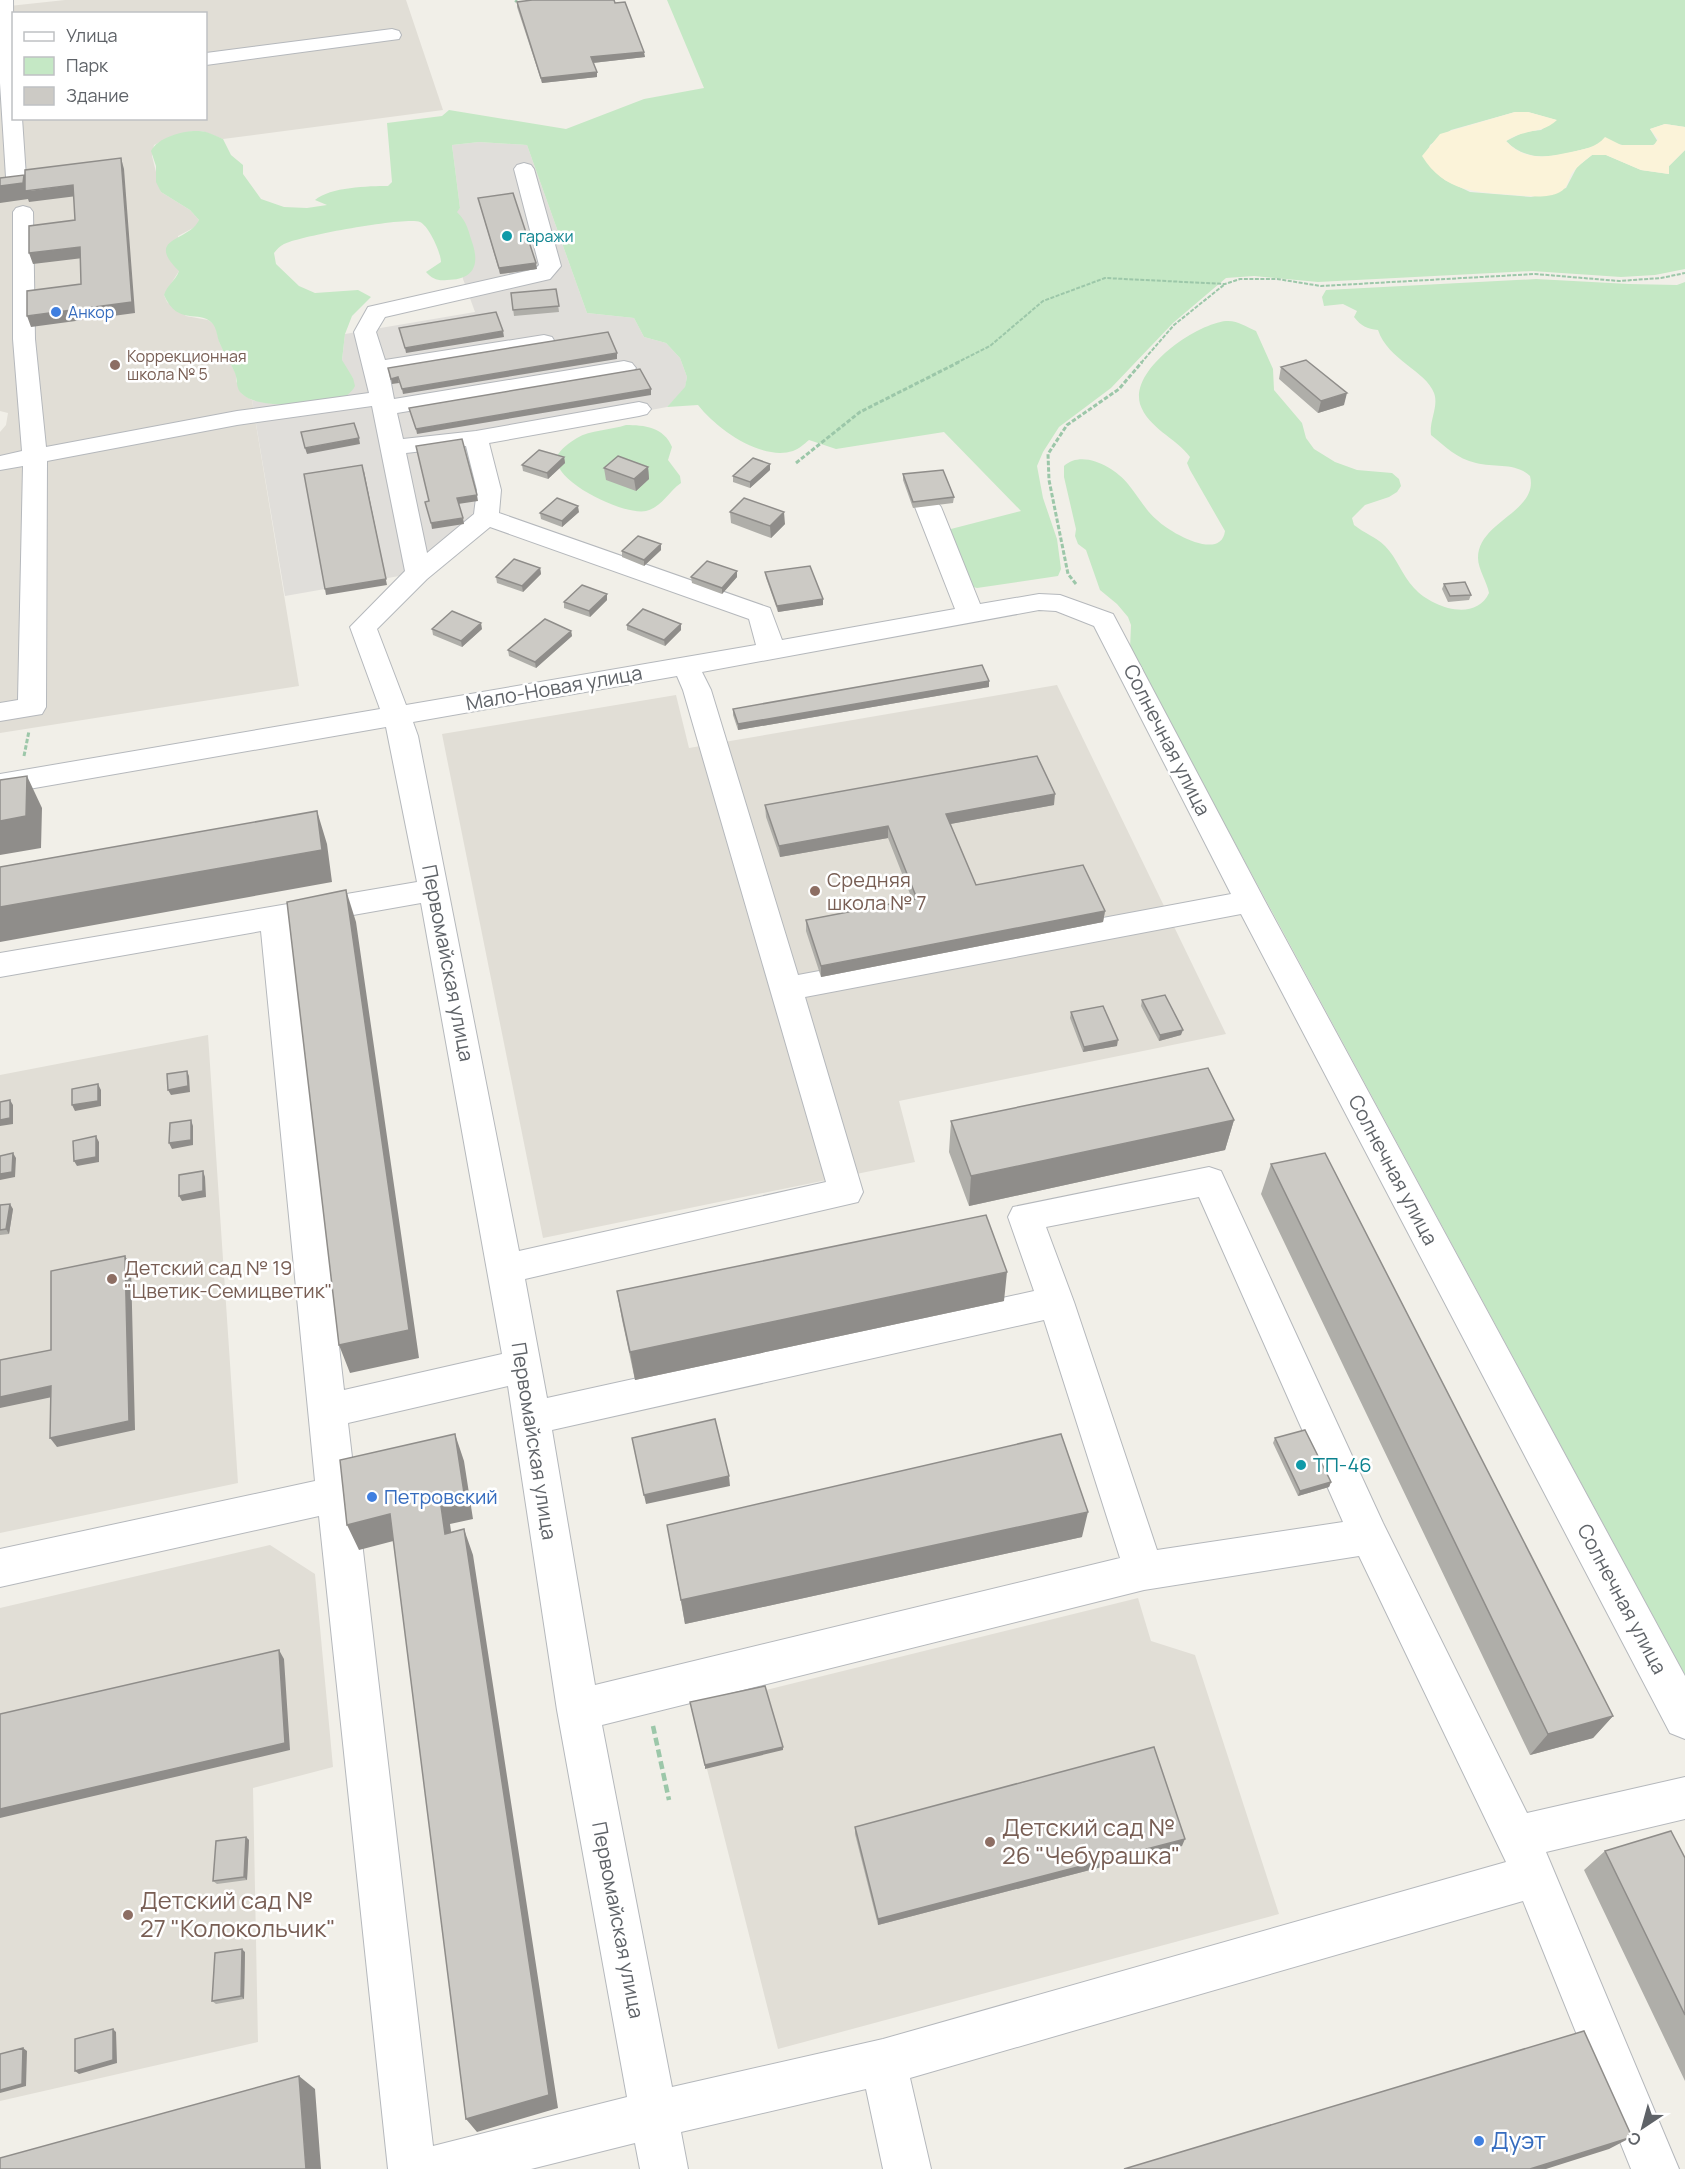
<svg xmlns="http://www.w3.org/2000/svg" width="1685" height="2169" font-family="Manrope,sans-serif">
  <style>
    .industrial { fill: #e0deda }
    .education { fill: #e1ded6; fill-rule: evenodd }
    .green { fill: #c5e8c5 }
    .sand { fill: #fbf3d9 }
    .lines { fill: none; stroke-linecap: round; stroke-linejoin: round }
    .minor-casing { stroke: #b5b8bc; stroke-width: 2 }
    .path-far2 { stroke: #9cc7a9; stroke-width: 2; stroke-dasharray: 4 1.5; stroke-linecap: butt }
    .path-far1 { stroke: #9cc7a9; stroke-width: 3; stroke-dasharray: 4.5 2; stroke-linecap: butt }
    .path { stroke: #9cc7a9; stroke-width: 4.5; stroke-dasharray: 8 4; stroke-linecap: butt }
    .minor { fill: #fff; fill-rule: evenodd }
    .wall { fill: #afaea9 }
    .shaded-wall { fill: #8f8d8a }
    .building { fill: #cccac5; stroke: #8f8d8a; stroke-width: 1.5 }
    .culture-dot { fill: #0f9aa8; stroke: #fff; stroke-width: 2 }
    .shop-dot { fill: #3f7fe0; stroke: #fff; stroke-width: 2 }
    .education-dot { fill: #8d6e63; stroke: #fff; stroke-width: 2 }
    .labels { text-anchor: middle; stroke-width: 5; stroke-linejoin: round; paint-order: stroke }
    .far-culture-label { font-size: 16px; fill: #0d838f; stroke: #fff; text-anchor: start }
    .far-shop-label { font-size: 16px; fill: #366cbe; stroke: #fff; text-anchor: start }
    .far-education-label { font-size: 16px; fill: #785e54; stroke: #fff; text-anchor: start }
    .street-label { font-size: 20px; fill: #5f6368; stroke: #fff }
    .education-label { font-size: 20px; fill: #785e54; stroke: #fff; text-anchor: start }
    .culture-label { font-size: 20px; fill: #0d838f; stroke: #fff; text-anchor: start }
    .shop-label { font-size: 20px; fill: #366cbe; stroke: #fff; text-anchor: start }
    .near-education-label { font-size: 24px; fill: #785e54; stroke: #fff; text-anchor: start }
    .near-shop-label { font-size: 24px; fill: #366cbe; stroke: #fff; text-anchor: start }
  </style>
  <rect width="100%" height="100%" fill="#f1efe8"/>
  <path class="industrial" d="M479 142 527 145 587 313 634 318 644 337 666 343 680 358 687 377 685 388 667 407 487 440 494 508 405 575 285 596 252 400 274 404 353 378 343 366 342 360 345 334 475 312 463 279 456 212 460 208 452 145Z"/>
  <path class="education" d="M65 0H406L443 110 223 139 202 131H192L170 137 154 145 152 156 161 192 190 210 199 220 197 226 178 236 179 271 164 295 167 302 186 316 208 320 215 325 220 344 236 374V381L242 394 252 400 299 686 0 733V432L6 425 8 413 0 411V7ZM14 14H206V118H14Z
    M1057 685 1226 1034 899 1101 915 1162 543 1238 442 734 676 695 689 748Z
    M208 1035 238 1483 0 1533V1075Z
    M270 1545 315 1574 333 1767 253 1788 258 2042 0 2101V1608Z
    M1138 1598 1151 1641 1195 1655 1279 1914 778 2049 691 1706 766 1690Z"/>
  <path class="green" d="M667 0H1685V127L1665 124 1650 129 1658 142C1639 157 1612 135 1593 147 1562 154 1532 167 1506 141L1524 132 1541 130 1556 120 1528 112H1515L1451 130 1430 145 1428 151 1438 174 1445 180 1470 192 1531 197 1566 188 1577 167 1592 155H1606L1641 170 1669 174V166L1685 150V269L1655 275 1621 277 1532 271 1318 282 1254 276 1226 278 1173 323 1111 388 1059 427 1043 452 1037 466 1043 498 1057 539 1061 569 1058 576 977 588 970 586 947 530 1021 511 944 432 836 449 809 440C804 444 799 449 793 451 761 461 717 429 698 405L667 407 685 387 687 377 680 358 666 343 644 337 634 318 587 313 527 145 479 142 452 145 460 208 457 212C468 223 468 231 473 245 480 268 471 280 447 280 438 281 432 279 426 272L441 262C441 253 429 226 420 222 408 216 299 236 284 244 280 246 277 249 274 253L276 264 299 286 315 293 358 290 371 297 352 316 345 334 342 360 353 378 355 386C347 401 330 401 314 403 295 404 258 408 242 394 235 388 238 380 235 373 231 363 224 354 220 344 217 338 217 328 212 323 199 309 178 327 164 295 167 285 176 280 179 271 144 237 189 242 199 220L190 210 161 192 156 182V166L151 151C158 137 184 130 199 131 207 131 216 136 223 139L231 155 243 165V174L261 199 284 207 307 208 327 205 315 200C330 187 369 186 388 186L392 182 387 123 442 116 449 110 566 129 644 99 704 88Z
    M1536 279 1629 284 1677 285 1685 282V1675L1130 649 1131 625 1128 617 1117 604 1100 590 1086 550 1078 544 1075 536 1076 529 1064 477V466C1083 449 1115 468 1128 484 1138 496 1145 510 1157 520 1169 532 1221 562 1225 531L1190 470 1187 463 1190 457C1176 438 1148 428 1140 404 1130 369 1196 324 1226 321 1237 320 1247 327 1256 331L1273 369 1274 390 1302 423 1306 438 1314 449 1335 462 1357 470 1392 473 1399 479 1401 486 1397 492 1389 497 1365 505 1352 518 1354 525C1364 533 1376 537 1385 546 1397 558 1402 575 1414 588 1431 607 1475 623 1489 593 1487 582 1478 569 1478 558 1478 521 1539 512 1530 476 1515 462 1495 468 1476 463 1457 459 1445 446 1431 435 1429 421 1439 406 1434 393 1426 371 1388 360 1378 330 1367 329 1361 326 1354 317L1357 311 1343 304 1324 306 1322 297 1326 290Z
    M626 425C644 425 664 427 672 447L668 460 680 476 681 483C668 492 662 507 646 511 626 516 552 482 557 457 559 450 570 442 577 438 590 430 611 430 626 425Z"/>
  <path class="sand" d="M1515 112H1528L1557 120C1543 134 1522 129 1506 141 1525 162 1548 157 1571 152 1584 149 1596 148 1605 137L1621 145H1654L1658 139 1650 129 1665 124 1685 127V150L1669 166V174L1641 170 1606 155H1592C1585 160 1578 166 1572 173 1568 180 1568 188 1560 192 1547 199 1529 196 1515 195 1477 192 1445 193 1422 156L1440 134Z"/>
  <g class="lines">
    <defs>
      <path id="minor" d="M0 0H13L14 118H22L26 177 23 181 16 183 9 181 6 177 0 83Z
        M392 29 399 31 401 35 399 39 206 65V53Z
        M524 163 531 165 534 169 561 266 550 279 385 317 376 332 385 360 544 335 552 337 555 342 552 347 544 349 389 373 394 399 624 361 632 363 636 368 632 373 624 375 397 413 403 439 476 431 639 402 647 404 651 409 647 414 639 416 489 443 501 490 499 513 770 608 782 640 955 609 915 507 919 502 928 499 937 502 941 507 980 604 1039 594 1060 595 1113 614 1265 901 1685 1676V1739L1670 1733 1241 914 805 997 863 1192 858 1202 525 1279 547 1398 1034 1291 1008 1217 1013 1207 1209 1167 1221 1171 1383 1523 1527 1813 1685 1777V1819L1546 1852 1679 2169H1631L1523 1901 910 2078 931 2169H883L866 2089 681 2132 688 2169H640L635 2143 531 2169H388L319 1516 0 1587V1549L315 1481 261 931 0 977V953L417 882 386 727 0 794V774L380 709 350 627 405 571 372 406 237 425 47 461 46 707 42 714 0 721V703L18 700 23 466 0 470V456L22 451 13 339V212L16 208 23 206 30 208 33 212 35 339 46 447 237 411 369 393 354 332 368 307 535 269 539 265 514 169 517 165ZM466 446 477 490 474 514 427 553 406 453ZM490 527 749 619 756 645 406 705 377 629 427 579ZM1039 610 1056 611 1094 626 1231 894 798 975 711 690 702 672ZM677 676 683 690 826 1182 519 1251 418 736 413 722ZM421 903 502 1354 344 1390 291 926ZM1199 1197 1343 1522 1157 1550 1074 1302 1046 1227ZM1044 1320 1120 1558 595 1685 552 1430ZM508 1386 557 1710 627 2097 433 2146 348 1423ZM1359 1556 1506 1862 883 2039 672 2087 602 1725 1144 1590Z"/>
    </defs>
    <use href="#minor" class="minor-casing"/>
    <path class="path-far2" d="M515 2 517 0
      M956 363 990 346 1043 301 1105 278 1225 284 1240 279H1277L1321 286 1535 274 1619 281 1661 278 1685 273
      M1141 363 1174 325 1225 284"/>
    <path class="path-far1" d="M796 463 860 412 959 362
      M1076 584 1068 574 1049 480 1048 454 1067 425 1119 389 1142 362
      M24 756 29 731"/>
    <path class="path" d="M653 1726 669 1800"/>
    <use href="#minor" class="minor"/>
  </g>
  <path class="wall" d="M531 0H614L645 57 593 63 597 77 542 83 517 7V2L531 1Z
    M478 198 537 269 500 274Z
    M556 289 559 312 514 316 511 293Z
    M1281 367 1344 405 1318 413 1279 379Z
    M564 457 565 463 548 479 523 471 522 465Z
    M648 467 649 479 636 491 606 480 604 468Z
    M770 470 750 488 733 482V476Z
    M903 474 954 497 953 503 913 508 903 480Z
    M579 512 562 527 541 519 540 513Z
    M730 512 785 524 771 538 731 523Z
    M661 550 644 566 622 557V551Z
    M540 568 541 574 523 592 497 583 496 577Z
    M737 571V577L722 594 692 583 691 577Z
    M765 572 823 599V605L778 612 766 578Z
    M1444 584 1471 595 1469 600 1448 602 1442 589Z
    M607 600 590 617 564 608V602Z
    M627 625 681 630 665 646 627 630Z
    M432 629H482L462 647 433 635Z
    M571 631 572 636 536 668 509 656 508 650Z
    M989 681V687L738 730 733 715V709Z
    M765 805H1054L950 824 976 885 1105 911 1103 922 821 977 806 931V920L912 899 888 838 780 857 766 817Z
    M1142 1000 1181 1035 1159 1041 1141 1006Z
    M1071 1012 1117 1046 1083 1052 1070 1018Z
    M1234 1120 1225 1150 969 1206 949 1152 951 1121Z
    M1271 1164 1613 1716 1593 1738 1530 1755 1261 1194Z
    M0 1205 13 1209 9 1234 0 1235Z
    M617 1291 1004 1301 635 1380 622 1320Z
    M1275 1438 1331 1482 1329 1487 1298 1496 1273 1443Z
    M667 1525 1082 1537 685 1624Z
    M855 1827 1182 1846 878 1925 855 1834Z
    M246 1837 249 1840 247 1880 217 1884 213 1881Z
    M1605 1851 1685 1858V2081L1584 1870Z
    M245 1952 244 1999 216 2004 212 2001Z"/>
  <path class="shaded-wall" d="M644 52 645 57 592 63 591 57Z
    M597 72V77L542 83 541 78Z
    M121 158 124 169 135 313 31 327 27 316 132 302Z
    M24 175 29 191 73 185 77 196 29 202 28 199 0 203V186Z
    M80 247 83 258 33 264 29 253Z
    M536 263 537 269 500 274 499 268Z
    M503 331 504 337 406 353 405 348Z
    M617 353V359L403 394 402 389Z
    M398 377 399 383 392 384 391 379Z
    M651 389V395L417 434 416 429Z
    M1347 393 1344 405 1318 413 1321 401Z
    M359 438 360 444 307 454 305 448Z
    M564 457 565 463 548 479 547 473Z
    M770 464V470L750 488V482Z
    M648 467 649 479 636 491 634 479Z
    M364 471 387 585 326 595 325 589Z
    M477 495 478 501 458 504 457 498Z
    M578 506 579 512 562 527V521Z
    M784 512 785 524 771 538 770 526Z
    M463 518 464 524 432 529 431 523Z
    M661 544V550L644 566V560Z
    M540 568 541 574 523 592 522 586Z
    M737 571V577L722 594V588Z
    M607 594V600L590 617 589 611Z
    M823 599V605L778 612 777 606Z
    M481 623 482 629 462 647 461 641Z
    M681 624V630L665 646 664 640Z
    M571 631 572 636 536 668 535 662Z
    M989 681V687L738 730V724Z
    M27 776 42 808 41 848 0 855V821Z
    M1055 794 1054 805 945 825 946 814Z
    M317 811 327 844 332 882 0 942V907Z
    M888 826V838L780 857 779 846Z
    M346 890 356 922 419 1358 350 1373 339 1345Z
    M1105 911 1103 922 821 977V966Z
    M1183 1030 1181 1035 1159 1041 1160 1035Z
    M1118 1040 1117 1046 1083 1052 1084 1047Z
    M187 1071 189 1076 190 1092 171 1095 168 1090Z
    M98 1084 101 1090V1106L75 1111 72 1105Z
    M10 1100 13 1105V1124L0 1126V1120Z
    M191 1120 193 1126V1145L172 1149 169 1143Z
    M1234 1120 1225 1150 969 1206 971 1176Z
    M96 1136 99 1142V1162L77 1166 74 1161Z
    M13 1153 16 1158 15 1177 0 1180V1174Z
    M203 1171 205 1177 206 1197 182 1201 179 1196Z
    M10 1204 13 1209 9 1234 6 1229Z
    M125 1256 131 1266 135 1430 57 1447 50 1438Z
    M1007 1272 1004 1301 635 1380 630 1352Z
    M51 1386 57 1396 0 1408V1397Z
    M455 1434 464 1461 473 1519 450 1524 455 1559 445 1534 440 1499Z
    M729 1476 730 1486 646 1504 644 1495Z
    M1331 1482 1329 1487 1298 1496 1300 1491Z
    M1088 1512 1082 1537 685 1624 681 1600Z
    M390 1514 401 1539 359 1550 347 1525Z
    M464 1529 473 1555 558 2108 477 2132 466 2119Z
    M279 1650 284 1659 290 1750 0 1818V1809Z
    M1613 1716 1593 1738 1530 1755 1548 1734Z
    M783 1747V1750L705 1769V1765Z
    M246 1837 249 1840 247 1880 244 1877Z
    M1185 1839 1182 1846 878 1925V1919Z
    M242 1949 245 1952 244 1999 241 1996Z
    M113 2029 116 2032 117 2063 79 2074 75 2071Z
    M23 2048 27 2051 26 2086 0 2093V2090Z
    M299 2076 315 2089 321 2169H306Z
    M1632 2137 1609 2149 1546 2169H1530Z"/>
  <path class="building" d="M532 0H614L615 3 625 2 644 52 591 57 597 72 541 78 517 2Z
    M121 158 132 302 27 316V291L81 284 80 247 29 253V226L75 220 73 185 25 191V170Z
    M24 175 23 183 0 186V178Z
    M513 193 536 263 499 268 478 198Z
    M556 289 559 306 513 310 511 293Z
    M496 312 503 331 405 348 399 328Z
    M608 332 617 353 402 389 398 377 391 379 388 368Z
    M1306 360 1347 393 1321 401 1281 367Z
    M640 369 651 389 416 429 409 408Z
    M354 423 359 438 305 448 301 432Z
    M462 439 477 495 457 498 463 518 431 523 425 502 429 501 416 446Z
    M539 450 564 457 547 473 522 465Z
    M618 456 648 467 634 479 604 468Z
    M753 458 770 464 750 482 733 476Z
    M362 465 386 579 325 589 304 474Z
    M943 470 954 497 913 502 903 474Z
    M557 498 578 506 562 521 540 513Z
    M744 498 784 512 770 526 730 512Z
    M638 536 661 544 644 560 622 551Z
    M514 559 540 568 522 586 496 577Z
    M707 561 737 571 722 588 691 577Z
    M810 566 823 599 777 606 765 572Z
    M1465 582 1471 595 1450 596 1444 584Z
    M582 585 607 594 589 611 564 602Z
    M643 609 681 624 664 640 627 625Z
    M452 611 481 623 461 641 432 629Z
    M545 619 571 631 535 662 508 650Z
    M982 665 989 681 738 724 733 709Z
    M1037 756 1055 794 946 814 976 885 1083 865 1105 911 821 966 806 920 917 899 888 826 779 846 765 805Z
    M27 776 26 816 0 821V780Z
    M317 811 322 850 0 907V867Z
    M346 890 409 1330 339 1345 287 902Z
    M1165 995 1183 1030 1160 1035 1142 1000Z
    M1103 1006 1118 1040 1084 1047 1071 1012Z
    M1208 1068 1234 1120 971 1176 951 1121Z
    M187 1071 188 1086 168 1090 167 1074Z
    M98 1084V1101L72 1105V1089Z
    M10 1100V1118L0 1120V1102Z
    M191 1120V1140L169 1143 170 1123Z
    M96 1136V1157L74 1161 73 1141Z
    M13 1153 12 1172 0 1174V1156Z
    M1325 1153 1613 1716 1548 1734 1271 1164Z
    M203 1171V1191L179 1196V1175Z
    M10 1204 6 1229 0 1230V1205Z
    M986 1215 1007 1272 630 1352 617 1291Z
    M125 1256 129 1421 50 1438 51 1386 0 1397V1360L51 1350V1271Z
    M715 1419 729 1476 644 1495 632 1438Z
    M1305 1430 1331 1482 1300 1491 1275 1438Z
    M455 1434 464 1493 440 1499 445 1534 464 1529 549 2095 466 2119 390 1514 347 1525 340 1460Z
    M1061 1434 1088 1512 681 1600 667 1525Z
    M279 1650 285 1743 0 1809V1714Z
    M765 1686 783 1747 705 1765 690 1702Z
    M1154 1747 1185 1839 878 1919 855 1827Z
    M1671 1831 1685 1858V2015L1605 1851Z
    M246 1837 244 1877 213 1881 216 1841Z
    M242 1949 241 1996 212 2001 215 1953Z
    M113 2029V2060L75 2071V2039Z
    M1584 2031 1632 2137 1530 2169H1124Z
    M23 2048 22 2084 0 2090V2054Z
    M299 2076 306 2169H0V2158Z"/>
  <g class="culture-dot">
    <circle cx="507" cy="236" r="6"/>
    <circle cx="1301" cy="1465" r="6"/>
  </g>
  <g class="shop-dot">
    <circle cx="56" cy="312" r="6"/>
    <circle cx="372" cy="1497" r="6"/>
    <circle cx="1479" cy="2141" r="6"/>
  </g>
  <g class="education-dot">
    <circle cx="115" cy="365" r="6"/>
    <circle cx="815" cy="891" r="6"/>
    <circle cx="112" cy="1279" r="6"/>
    <circle cx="990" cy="1842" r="6"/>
    <circle cx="128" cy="1915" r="6"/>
  </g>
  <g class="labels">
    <g class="far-culture-label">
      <text x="519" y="242">гаражи</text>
    </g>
    <g class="far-shop-label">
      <text x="68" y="318">Анкор</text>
    </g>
    <g class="far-education-label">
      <text x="127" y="362">Коррекционная<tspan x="127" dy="18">школа № 5</tspan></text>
    </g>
    <g class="street-label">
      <text transform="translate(554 688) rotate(-10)" y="7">Мало-Новая улица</text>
      <text transform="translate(1167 740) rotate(63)" y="7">Солнечная улица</text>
      <text transform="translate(448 963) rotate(79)" y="7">Первомайская улица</text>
      <text transform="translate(1393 1170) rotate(62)" y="7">Солнечная улица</text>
      <text transform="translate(534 1441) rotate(81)" y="7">Первомайская улица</text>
      <text transform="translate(1622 1599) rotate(62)" y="7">Солнечная улица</text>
      <text transform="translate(618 1920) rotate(79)" y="7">Первомайская улица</text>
    </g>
    <g class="education-label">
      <text x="827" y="887">Средняя<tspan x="827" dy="23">школа № 7</tspan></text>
      <text x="124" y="1275">Детский сад № 19<tspan x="124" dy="23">"Цветик-Семицветик"</tspan></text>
    </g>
    <g class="culture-label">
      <text x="1313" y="1472">ТП-46</text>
    </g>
    <g class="shop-label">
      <text x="384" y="1504">Петровский</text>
    </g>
    <g class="near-education-label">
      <text x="1002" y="1836">Детский сад №<tspan x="1002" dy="28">26 "Чебурашка"</tspan></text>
      <text x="140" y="1909">Детский сад №<tspan x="140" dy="28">27 "Колокольчик"</tspan></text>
    </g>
    <g class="near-shop-label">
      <text x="1491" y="2149">Дуэт</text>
    </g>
  </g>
  <rect x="12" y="12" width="195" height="108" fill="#ffffff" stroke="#bfc1c3" stroke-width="1.5"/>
  <rect x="24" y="32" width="30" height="9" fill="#ffffff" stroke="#bfc1c3" stroke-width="1.5"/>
  <text x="66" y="42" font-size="18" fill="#5f6368">Улица</text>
  <rect x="24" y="57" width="30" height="18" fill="#c5e8c5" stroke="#bfc1c3" stroke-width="1.5"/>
  <text x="66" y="72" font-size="18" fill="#5f6368">Парк</text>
  <rect x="24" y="87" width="30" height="18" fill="#cccac5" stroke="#bfc1c3" stroke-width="1.5"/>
  <text x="66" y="102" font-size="18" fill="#5f6368">Здание</text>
  <g transform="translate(1643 2127) rotate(216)" stroke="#ffffff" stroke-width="4.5" paint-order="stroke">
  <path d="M0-4.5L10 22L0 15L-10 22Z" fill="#5f6368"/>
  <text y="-9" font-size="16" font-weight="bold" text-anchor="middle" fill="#5f6368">С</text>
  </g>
</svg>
